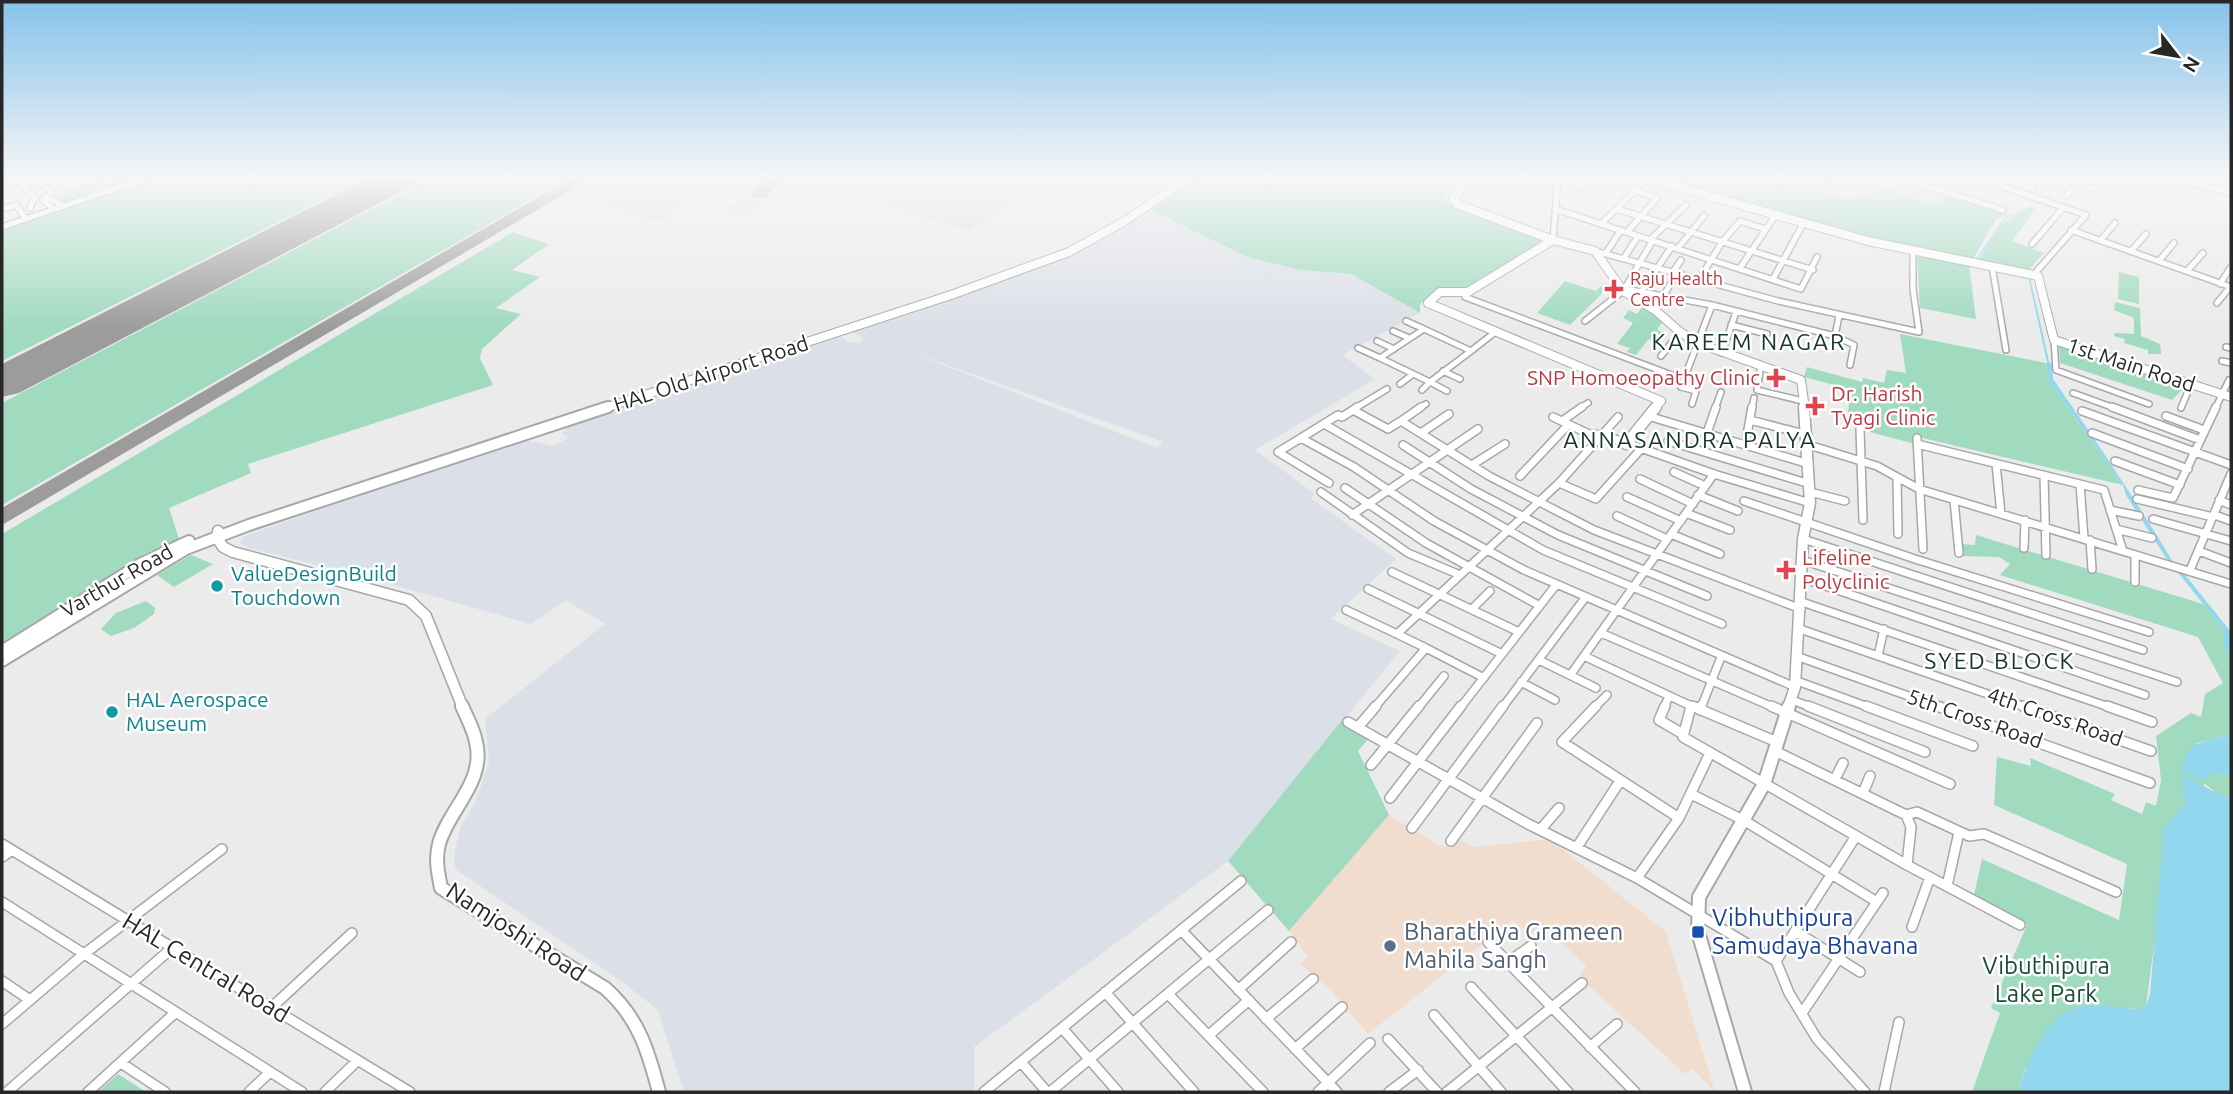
<svg xmlns="http://www.w3.org/2000/svg" width="2233" height="1094" font-family="Ubuntu,sans-serif">
  <style>
    .commercial { fill: #f1ddce }
    .built { fill: #dbdfe7; fill-rule: evenodd }
    .green { fill: #a0dabf }
    .water { fill: #93d7ef }
    .lines { fill: none; stroke-linecap: round; stroke-linejoin: round }
    .stream { stroke: #93d7ef; stroke-width: 2 }
    .taxiway { fill: #9c9c9c; fill-rule: evenodd }
    .runway { fill: #9c9c9c; fill-rule: evenodd }
    .street-far2-casing { stroke: #a6a7a8; stroke-width: 8 }
    .street-far1-casing { stroke: #a6a7a8; stroke-width: 10 }
    .street-casing { stroke: #a6a7a8; stroke-width: 12 }
    .secondary-far2-casing { stroke: #a6a7a8; stroke-width: 10 }
    .secondary-far1-casing { stroke: #a6a7a8; stroke-width: 13 }
    .secondary-casing { stroke: #a6a7a8; stroke-width: 16 }
    .primary-far1-casing { stroke: #a6a7a8; stroke-width: 10 }
    .primary-casing { stroke: #a6a7a8; stroke-width: 14 }
    .street-far2 { stroke: #fff; stroke-width: 5 }
    .street-far1 { stroke: #fff; stroke-width: 7 }
    .street { stroke: #fff; stroke-width: 9 }
    .secondary-far2 { stroke: #fff; stroke-width: 8 }
    .secondary-far1 { stroke: #fff; stroke-width: 10 }
    .secondary { stroke: #fff; stroke-width: 12 }
    .primary-far1 { stroke: #fff; stroke-width: 8 }
    .primary { stroke: #fff; stroke-width: 10 }
    .health-dot { fill: #e0444e; stroke: #fff; stroke-width: 2.5 }
    .culture-dot { fill: #0f9aa8; stroke: #fff; stroke-width: 2.5 }
    .transit-dot { fill: #1a4fb4; stroke: #fff; stroke-width: 2.5 }
    .service-dot { fill: #5c6f8a; stroke: #fff; stroke-width: 2.5 }
    .labels { text-anchor: middle; stroke-width: 5; stroke-linejoin: round; paint-order: stroke }
    .far-health-label { font-size: 18px; fill: #be3a42; stroke: #fff; text-anchor: start }
    .street-label { font-size: 21px; fill: #272728; stroke: #fff }
    .health-label { font-size: 21px; fill: #be3a42; stroke: #fff; text-anchor: start }
    .culture-label { font-size: 21px; fill: #0d838f; stroke: #fff; text-anchor: start }
    .neighbourhood-label { font-size: 23px; letter-spacing: 2px; fill: #153631; stroke: #fff }
    .near-transit-label { font-size: 24px; fill: #164399; stroke: #fff; text-anchor: start }
    .near-street-label { font-size: 24px; fill: #272728; stroke: #fff }
    .near-service-label { font-size: 24px; fill: #4e5e75; stroke: #fff; text-anchor: start }
    .near-park-label { font-size: 24px; fill: #194b37; stroke: #fff }
  </style>
  <rect width="100%" height="100%" fill="#ebebec"/>
  <path class="commercial" d="M1389 815 1438 845 1452 846 1458 839 1475 847 1550 839 1666 932 1715 1092 1692 1069 1685 1074 1579 977 1586 966 1542 924 1530 935 1513 920 1368 1034 1330 989 1300 964 1308 957 1289 931Z"/>
  <path class="built" d="M632 177H724L659 221 591 201Z
    M745 177H978L1022 192 968 231 809 178 741 216 724 210 747 197 734 190Z
    M1907 182 1949 196 1935 206 1886 188Z
    M1151 210 1247 257 1300 270 1351 274 1420 313 1342 355 1375 379 1255 450 1315 494 1310 498 1396 559 1331 619 1400 651 1228 861 974 1047V1092H684L658 1010 621 981 455 869 454 856 460 828 475 803 489 763 485 719 605 624 566 600 531 624 365 577 245 547 240 542 245 536 522 439 552 446 569 438 562 433 574 422 839 336 848 342 859 343 864 340 853 332 913 313 1078 251ZM897 347 1163 442 1157 448Z"/>
  <path class="green" d="M102 177H144L64 204 56 196Z
    M155 177H368L2 361V230Z
    M433 177H570L2 505V403Z
    M1198 177H1460L1442 198 1454 207 1542 241 1466 290 1443 287 1420 304V313L1351 274 1300 270 1247 257 1151 210Z
    M1652 177H1827L1852 189 1826 192 1846 200 1886 188 1935 206 1949 196 2009 215 1996 219 1973 259 1868 237Z
    M2030 206 2036 208 2012 241 2044 253 2029 270 1979 260 1999 226Z
    M513 232 549 244 512 270 540 277 496 308 521 314 482 349 480 358 493 385 248 464 251 473 169 508 179 539 144 554 2 645V534Z
    M1917 253 1969 265 1976 319 1920 308Z
    M2119 272 2139 277V304L2118 299Z
    M1565 281 1596 291 1604 283 1611 285 1570 325 1537 313Z
    M2115 302 2140 308 2141 336 2160 344 2161 354H2148V350L2124 343 2125 339 2114 336 2115 333 2134 334V318L2114 310Z
    M1643 306 1663 321 1657 330 1663 332 1656 341 1649 339 1636 355 1627 352 1630 348 1617 344 1633 323 1623 318 1629 310 1637 314Z
    M1900 334 2046 363 2049 381 2123 485 1914 436 1915 444 1870 432V420L1848 414 1850 389 1804 377 1807 367 1862 382 1863 378 1884 383 1887 370 1906 373Z
    M2059 344 2187 385 2172 400 2060 363Z
    M1976 535 2203 604 2224 630V648L2231 654V735L2196 743 2210 773 2231 776V798L2219 795 2205 784 2185 805 2158 916 2146 1006 2139 1009 2083 1006 2025 1070 2018 1092H1972L2000 1013 1991 1008 2027 925 1974 895 1982 859 2119 920 2127 864 1994 805 1997 757 2031 766 2030 758 2115 794 2111 800 2142 814 2146 802 2156 806 2161 780 2156 736 2191 713 2201 717 2205 694 2223 683 2198 637 2000 575 2010 564 1999 557 1960 556V544L1975 545Z
    M191 555 213 564 174 587 157 575Z
    M146 601 155 608 154 614 134 628 111 636 101 629 116 613Z
    M1343 719 1371 736 1358 751 1389 815 1289 931 1228 861Z
    M118 1074 146 1092H98Z"/>
  <path class="water" d="M2046 363H2052L2053 379C2095 439 2135 499 2173 562L2168 561 2126 495 2123 485 2049 381Z
    M2176 570 2182 571 2231 632V654L2224 648V630Z
    M2231 735V776L2210 773 2204 781 2182 772C2188 738 2202 743 2231 735Z
    M2182 775C2199 781 2213 794 2231 798V1092H2018C2027 1063 2047 1010 2084 1006 2101 1004 2121 1008 2138 1009L2146 1006 2150 994 2164 827 2185 805Z"/>
  <g class="lines">
    <path class="stream" d="M1977 259 2005 218 2030 208
      M2029 277 2049 366"/>
    <path class="taxiway" d="M573 177H593L2 525V508Z
      M768 177H785L766 197H754L752 194Z"/>
    <path class="runway" d="M371 177H420L414 185 19 393 2 397V364Z"/>
    <defs>
      <path id="street-far2" d="M1831 177 1848 183 1873 177
        M1974 177 2086 215 2036 272 2038 276
        M1997 177 2034 189
        M2067 177 2095 189
        M2166 177 2231 193
        M57 179 70 187 98 177
        M1917 183 2003 210
        M1581 188 1592 177
        M2067 195 2077 183
        M47 197 51 192 41 183 52 177
        M30 208 35 197 22 185 40 177
        M2 209 16 205 26 219
        M54 209 43 200 47 197 63 206
        M1555 209 1801 289 1817 257
        M1617 209 1813 270
        M1602 223 1647 179
        M2 227 149 177
        M2071 230 2231 287
        M1627 232 1657 198 1634 190
        M1651 239 1686 205
        M1553 240 1558 177
        M2101 240 2115 223
        M2032 244 2063 208
        M1678 248 1704 216
        M1595 251 1778 301 1919 332 1913 289V250
        M2131 251 2146 234
        M1606 253 1621 230
        M1624 258 1638 236
        M2159 261 2174 243
        M1992 266 2006 350
        M1740 268 1775 216
        M2187 271 2203 253
        M1673 272 1681 260
        M1773 279 1803 224
        M1699 280 1722 242 1740 221 1765 229
        M2220 284 2231 267
        M1620 288 1712 305 1835 336 1839 316
        M1625 288 1653 240
        M1642 291 1672 246
        M1464 293 1465 297 1677 377
        M1664 295 1677 273
        M2217 303 2230 287
        M1406 321 1424 329
        M1585 321 1623 291
        M1731 325 1767 334
        M1424 329 1471 351 1430 382 1380 358Z
        M1393 331 1409 338
        M1835 336 1854 345 1850 365
        M2054 340 2056 370 2149 404
        M1377 341 1394 349
        M2226 347 2231 348
        M1358 348 1380 358
        M1471 351 1494 333
        M1722 353 1736 312
        M1661 356 1680 332
        M2222 361 2231 363
        M1761 365 1757 390 1803 401
        M1443 371 1460 379
        M1400 384 1413 374
        M1422 390 1430 382 1447 391
        M2073 393 2117 409
        M1692 404 1696 391 1681 387 1712 305
        M2181 408 2191 384
        M1354 409 1387 389
        M1418 409 1426 404
        M1579 409 1588 403
        M1715 409 1721 392
        M1752 409 1754 398
        M2215 409 2229 380"/>
      <path id="street-far1" d="M2112 407 2200 440
        M1353 410 1357 407
        M2082 411 2231 465
        M1648 416 1809 464
        M2166 416 2204 430
        M1553 417 1589 434 1604 435 1714 474 1810 503
        M1750 420 1808 435
        M1401 421 1421 407
        M1562 421 1582 407
        M1324 424 1543 550 1722 624
        M1860 429 1863 520
        M1421 433 1449 414
        M1707 433 1716 407
        M2092 433 2188 469
        M1747 435 1752 407
        M1301 438 1278 452 1329 483
        M1917 438 1923 549
        M1668 441 1810 484
        M1917 444 2104 490 2123 551
        M1403 445 1471 489 1558 535 1707 596
        M1809 445 1877 466 1919 489 2231 584
        M2115 461 2180 485
        M1996 464 2001 514
        M1472 465 1505 444
        M1674 472 1705 486
        M2044 475 2046 555
        M1520 476 1568 425
        M1640 479 1693 504
        M1897 479 1898 534
        M1559 483 1596 499 1641 449
        M2080 484 2084 538
        M1345 488 1426 543 1540 606
        M2138 490 2173 498 2216 407
        M1321 492 1408 553 1460 575
        M1810 492 1845 501
        M1698 495 1738 511
        M1627 497 1681 521
        M2137 499 2213 517
        M1954 500 1959 553
        M2219 500 2231 505
        M1744 501 1915 559 2149 632
        M2110 510 2139 516
        M1686 513 1730 530
        M1352 515 1478 429
        M2215 515 2231 521
        M1617 516 1667 539
        M2153 519 2231 541
        M2116 529 2152 538
        M1671 534 1720 554
        M1803 539 2143 650
        M2090 540 2092 569
        M2024 548 2025 520
        M2199 551 2231 563
        M2135 555V582
        M1802 560 2177 682
        M2190 570 2231 474
        M1392 572 1519 632
        M1802 578 2145 695
        M1368 589 1502 654
        M1802 602 2112 708
        M1472 609 1490 591
        M1346 610 1397 634
        M1800 629 2028 708
        M1601 633 1775 708
        M1426 648 1484 678
        M1584 656 1691 706
        M1878 656 1884 629
        M1799 657 1942 708
        M1539 660 1596 688
        M1571 674 1714 474
        M1797 681 1871 708
        M1521 682 1555 700
        M1795 687 1524 570 1434 521 1354 467 1301 438 1338 415 1342 417 1353 410 1388 429 1401 421 1489 476 1594 530 1801 609
        M1792 700 1813 708
        M1374 708 1426 648 1397 634 1559 483 1618 417
        M1418 708 1444 676
        M1460 708 1556 585
        M1502 708 1585 598
        M1594 708 1607 695
        M1664 708 1669 696
        M1690 708H1696
        M1701 708 1721 657"/>
      <path id="street" d="M1596 706 1562 742 1679 818
        M1665 706 1659 720 1683 734
        M1691 706 1683 737 1907 865 2020 925
        M1692 706 1777 742
        M1771 706 1950 784
        M1808 706 1925 752
        M1866 706 1973 746
        M1937 706 2150 783
        M2023 706 2151 751
        M2107 706 2152 722
        M1700 710 1701 706
        M1348 722 1528 824 1637 878 1776 961 1789 993 1817 1039 1865 1092
        M1359 726 1376 706
        M1775 751 1906 815 1911 827 1907 865
        M1371 765 1419 706
        M1835 779 1843 763
        M1863 793 1870 776
        M1691 794 1745 821 1877 902
        M1390 798 1461 706
        M1906 815 1917 812 1969 836 1984 834 2116 892
        M1412 828 1503 706
        M1541 829 1559 808
        M1451 841 1537 723
        M2 844 410 1092
        M1577 847 1620 781
        M2 857 12 850
        M1637 878 1679 818 1710 753
        M1947 886 1959 832
        M2 902 302 1092
        M1912 927 1930 877
        M1181 930 1337 1092
        M1795 931 1860 972
        M1488 942 1635 1092
        M1776 961 1856 836
        M1508 962 1531 946
        M2 981 30 1000
        M1471 987 1568 1092
        M1238 990 1291 942
        M1105 992 1194 1092
        M1168 994 1263 1092
        M271 1008 352 933
        M1802 1013 1883 893
        M1434 1015 1501 1092
        M1266 1019 1313 979
        M2 1024 84 954 222 849
        M1062 1028 1118 1092
        M1209 1035 1249 1000
        M1388 1039 1437 1092
        M1590 1047 1617 1024
        M1295 1049 1342 1007
        M1021 1062 1047 1092
        M121 1063 165 1092
        M7 1092 172 948
        M88 1092 176 1012
        M249 1092 270 1072
        M325 1092 357 1061
        M984 1092 1241 881
        M1050 1092 1268 910
        M1318 1092 1370 1043
        M1389 1092 1418 1070
        M1447 1092 1582 983
        M1884 1092 1899 1022"/>
      <path id="secondary-far2" d="M1471 177 1453 198 1457 204 1553 240 1595 251 1623 291 1655 310 1680 332 1698 343 1801 380 1805 409
        M1642 177 1868 241 2038 276 2054 340 2231 397
        M1553 240 1468 292H1440L1428 303 1661 401 1654 409"/>
      <path id="secondary-far1" d="M1626 444 1656 407
        M218 531 217 538 223 547 233 552 409 600 426 616 463 708
        M1788 708 1795 687 1803 539 1810 503 1804 407"/>
      <path id="secondary" d="M462 706C467 718 474 730 476 742 486 782 448 810 439 844 435 860 438 872 441 888L605 988C638 1017 648 1050 659 1092
        M1745 1092 1698 932 1699 897 1764 784 1789 706"/>
      <path id="primary-far1" d="M602 409 951 295 1069 252 1125 221 1190 177"/>
      <path id="primary" d="M2 651 142 563 189 541
        M2 661 186 549 249 525 608 407"/>
    </defs>
    <use href="#street-far2" class="street-far2-casing"/>
    <use href="#street-far1" class="street-far1-casing"/>
    <use href="#street" class="street-casing"/>
    <use href="#secondary-far2" class="secondary-far2-casing"/>
    <use href="#secondary-far1" class="secondary-far1-casing"/>
    <use href="#secondary" class="secondary-casing"/>
    <use href="#primary-far1" class="primary-far1-casing"/>
    <use href="#primary" class="primary-casing"/>
    <use href="#street-far2" class="street-far2"/>
    <use href="#street-far1" class="street-far1"/>
    <use href="#street" class="street"/>
    <use href="#secondary-far2" class="secondary-far2"/>
    <use href="#secondary-far1" class="secondary-far1"/>
    <use href="#secondary" class="secondary"/>
    <use href="#primary-far1" class="primary-far1"/>
    <use href="#primary" class="primary"/>
  </g>
  <linearGradient id="sky" x2="0" y2="1"><stop stop-color="#86c2eb"/><stop offset="0.54" stop-color="#f6f6f6"/><stop offset="1" stop-color="#f6f6f6" stop-opacity="0"/></linearGradient>
  <rect width="2233" height="330" fill="url(#sky)"/>
  <g class="health-dot">
    <path d="M1610.5 278.5h7v7h7v7h-7v7h-7v-7h-7v-7h7z"/>
    <path d="M1772.5 367.5h7v7h7v7h-7v7h-7v-7h-7v-7h7z"/>
    <path d="M1811.5 395.5h7v7h7v7h-7v7h-7v-7h-7v-7h7z"/>
    <path d="M1782.5 559.5h7v7h7v7h-7v7h-7v-7h-7v-7h7z"/>
  </g>
  <g class="culture-dot">
    <circle cx="217" cy="586" r="7"/>
    <circle cx="112" cy="712" r="7"/>
  </g>
  <rect class="transit-dot" x="1691" y="925" width="14" height="14" rx="3.5"/>
  <circle class="service-dot" cx="1390" cy="946" r="7"/>
  <g class="labels">
    <g class="far-health-label">
      <text x="1630" y="285">Raju Health<tspan x="1630" dy="21">Centre</tspan></text>
    </g>
    <g class="street-label">
      <text transform="translate(2131 365) rotate(18)" y="7">1st Main Road</text>
      <text transform="translate(711 374) rotate(-18)" y="7">HAL Old Airport Road</text>
      <text transform="translate(117 581) rotate(-30)" y="7">Varthur Road</text>
      <text transform="translate(2055 717) rotate(19)" y="7">4th Cross Road</text>
      <text transform="translate(1975 719) rotate(19)" y="7">5th Cross Road</text>
    </g>
    <g class="health-label">
      <text x="1760" y="385" text-anchor="end">SNP Homoeopathy Clinic</text>
      <text x="1831" y="401">Dr. Harish<tspan x="1831" dy="24">Tyagi Clinic</tspan></text>
      <text x="1802" y="565">Lifeline<tspan x="1802" dy="24">Polyclinic</tspan></text>
    </g>
    <g class="culture-label">
      <text x="231" y="581">ValueDesignBuild<tspan x="231" dy="24">Touchdown</tspan></text>
      <text x="126" y="707">HAL Aerospace<tspan x="126" dy="24">Museum</tspan></text>
    </g>
    <g class="neighbourhood-label">
      <text x="1749" y="350">KAREEM NAGAR</text>
      <text x="1690" y="448">ANNASANDRA PALYA</text>
      <text x="2000" y="669">SYED BLOCK</text>
    </g>
    <g class="near-transit-label">
      <text x="1712" y="926">Vibhuthipura<tspan x="1712" dy="28">Samudaya Bhavana</tspan></text>
    </g>
    <g class="near-street-label">
      <text transform="translate(516 932) rotate(33)" y="8">Namjoshi Road</text>
      <text transform="translate(206 968) rotate(31)" y="8">HAL Central Road</text>
    </g>
    <g class="near-service-label">
      <text x="1404" y="940">Bharathiya Grameen<tspan x="1404" dy="28">Mahila Sangh</tspan></text>
    </g>
    <g class="near-park-label">
      <text x="2046" y="974">Vibuthipura<tspan x="2046" dy="28">Lake Park</tspan></text>
    </g>
  </g>
  <rect width="2233" height="1094" fill="none" stroke="#272728" stroke-width="7"/>
  <g transform="translate(2177 56) rotate(121)" stroke="#ffffff" stroke-width="5" paint-order="stroke">
  <path d="M0-5L12 26L0 18L-12 26Z" fill="#272728"/>
  <text y="-10" font-size="19" font-weight="bold" text-anchor="middle" fill="#272728">N</text>
  </g>
</svg>
